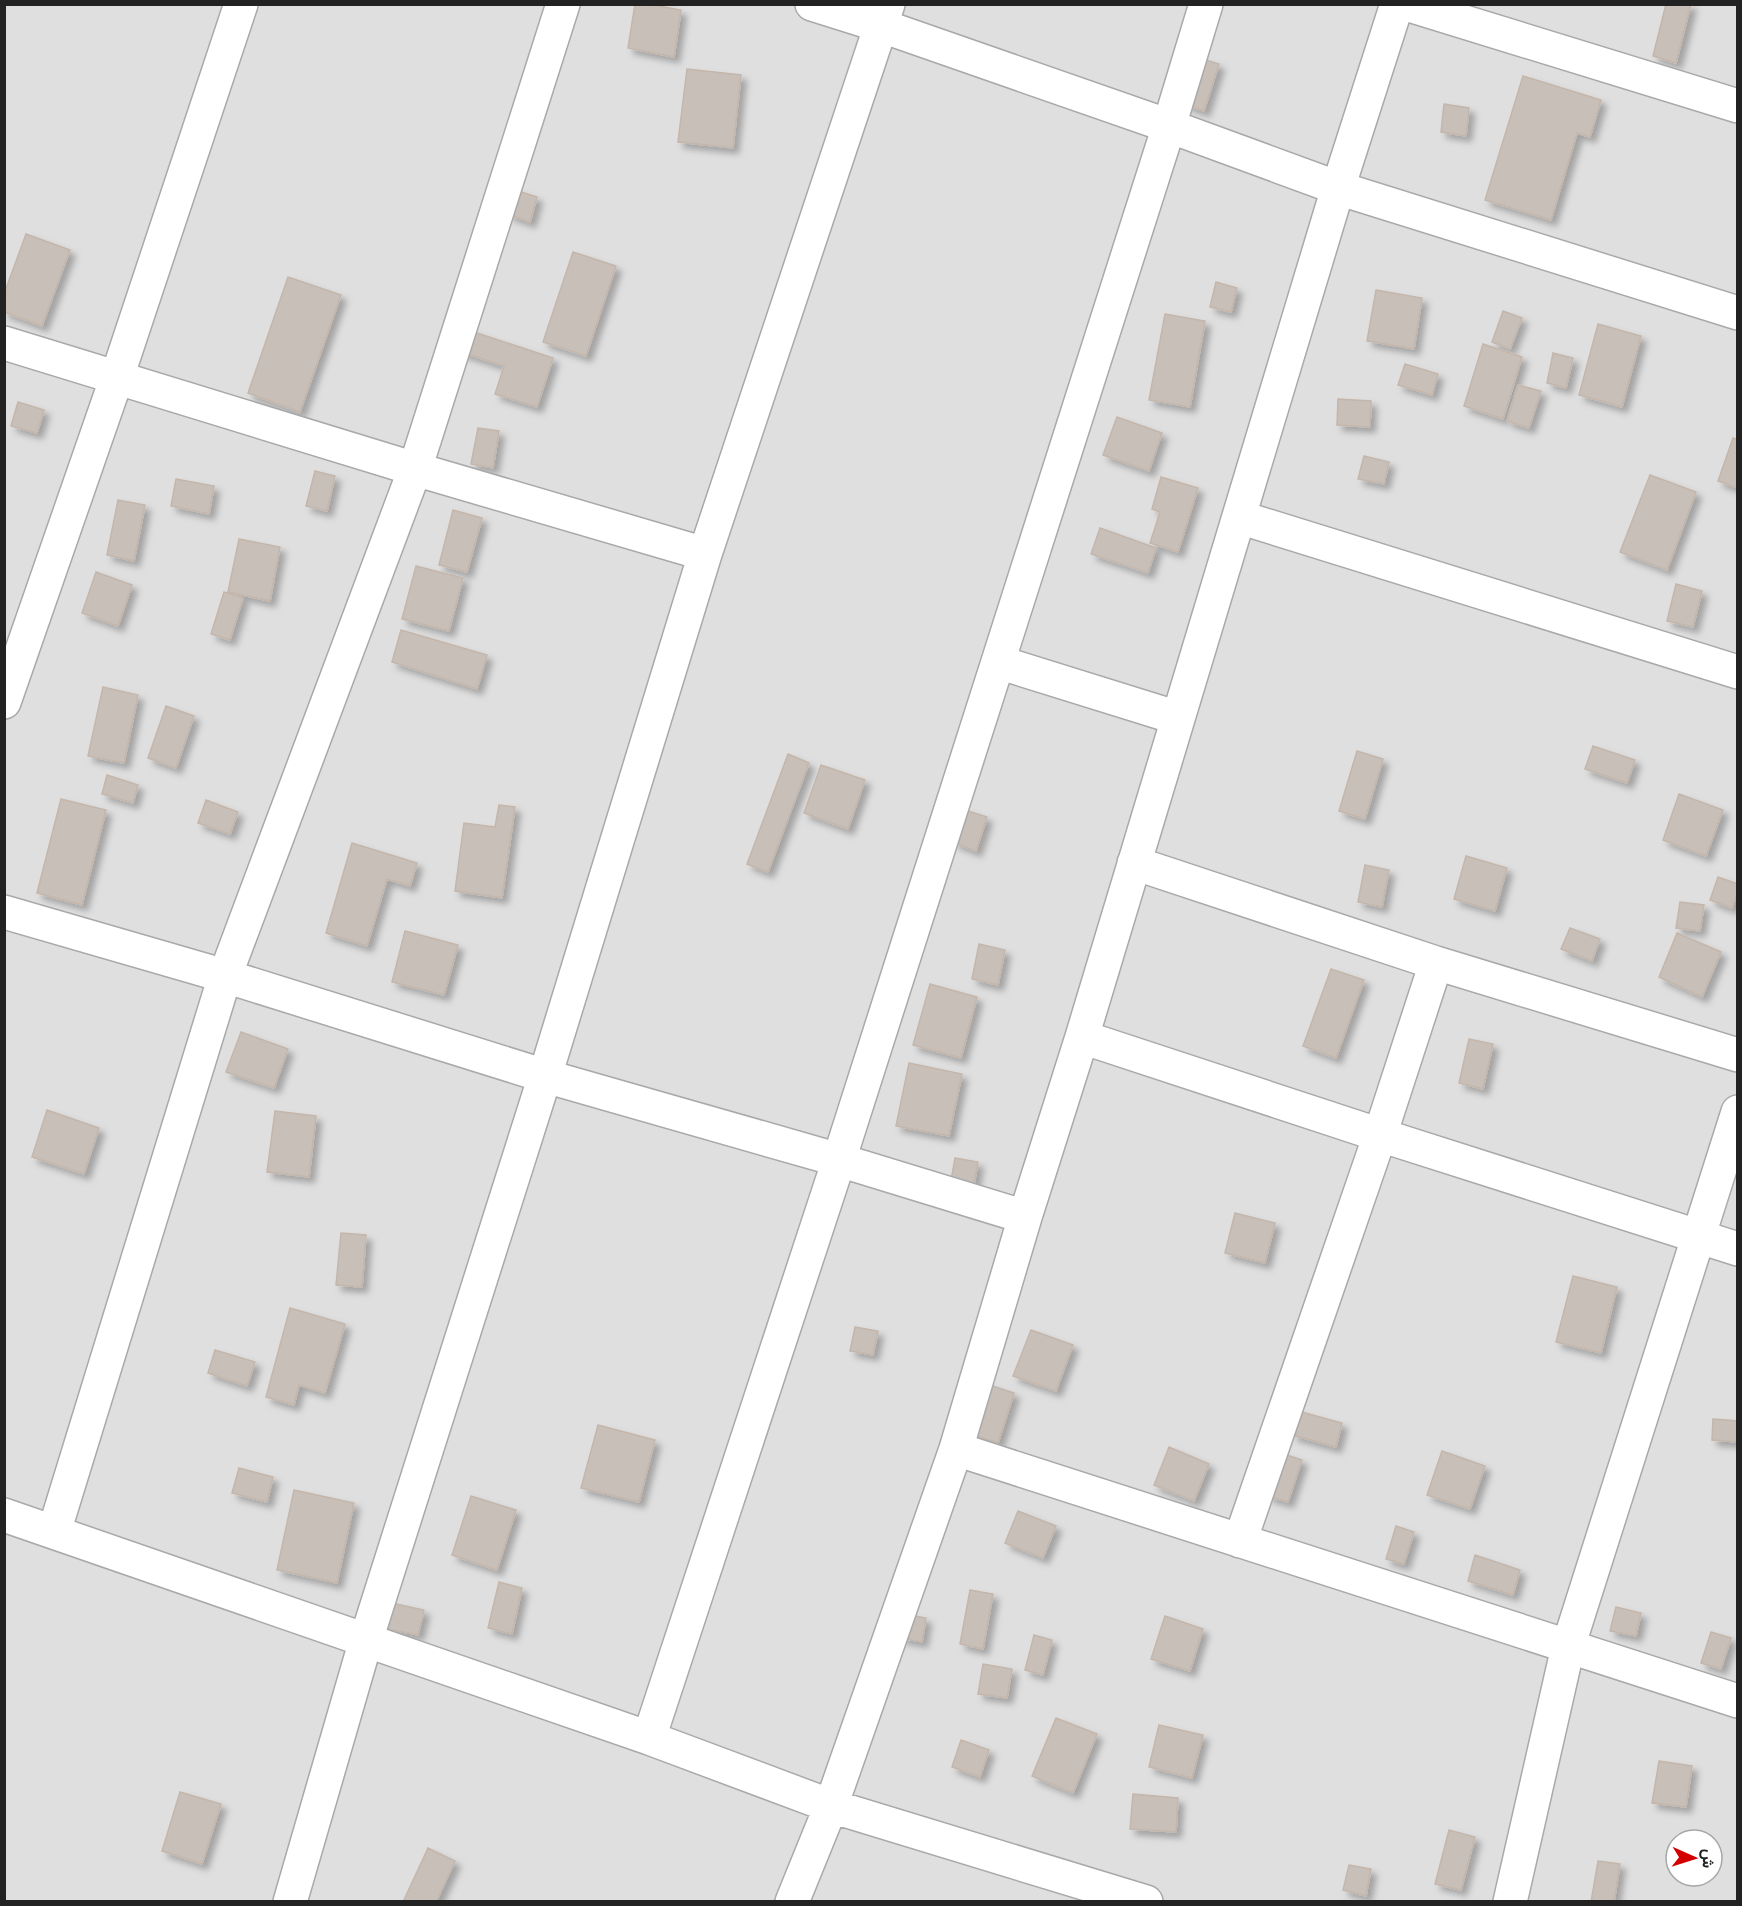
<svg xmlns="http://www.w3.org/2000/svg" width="1742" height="1906" font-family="Jost,Vazirmatn,sans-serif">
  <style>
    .residential { fill: #e0dfdf; fill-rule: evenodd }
    .building { fill: #c7bfb8; stroke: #c4b6ab; stroke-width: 1.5; filter: url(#shadow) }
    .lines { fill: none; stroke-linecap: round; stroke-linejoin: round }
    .minor-casing { stroke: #a9a9a9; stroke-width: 36 }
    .minor { stroke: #fff; stroke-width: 33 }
  </style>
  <defs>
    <filter id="shadow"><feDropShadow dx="5.5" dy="5.5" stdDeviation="3" flood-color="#0004"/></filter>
  </defs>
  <rect width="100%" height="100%" fill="#f2efe9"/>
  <path class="residential" d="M5 5H1737V1901L5 1902ZM1676 1840H1712V1876H1676Z"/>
  <path class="building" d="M635 4H648L681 10 674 57 628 48Z
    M1666 4H1691L1676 63 1653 56Z
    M1199 58 1219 64 1204 111 1184 104Z
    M687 69 741 75 733 148 678 142Z
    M1523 76 1601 100 1590 137 1577 133 1551 220 1485 200Z
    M1444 104 1469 108 1466 136 1441 132Z
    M515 190 537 197 530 222 507 214Z
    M26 234 70 250 42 326 4 312V294Z
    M573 252 616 266 586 356 543 342Z
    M288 277 341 295 300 412 248 393Z
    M1216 282 1237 288 1231 312 1210 307Z
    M1376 290 1422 298 1414 349 1367 341Z
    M1503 311 1522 318 1510 349 1492 342Z
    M1165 314 1205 321 1190 407 1149 400Z
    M1598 324 1641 336 1622 407 1579 395Z
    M465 329 553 358 537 407 495 394 504 366 458 351Z
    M1483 344 1522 357 1503 419 1464 406Z
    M1553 353 1573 358 1566 388 1547 383Z
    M1405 364 1438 374 1432 395 1398 385Z
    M1518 385 1541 391 1529 428 1507 421Z
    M1338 399 1371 401 1370 427 1337 425Z
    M18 402 44 410 37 433 11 426Z
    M1117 417 1162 433 1149 471 1103 455Z
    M478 428 499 431 493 468 471 464Z
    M1733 438 1738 440V488L1718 481Z
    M1364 456 1389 462 1384 484 1358 479Z
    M315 471 335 476 327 511 306 506Z
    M1650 475 1696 492 1667 570 1620 552Z
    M1161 477 1198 488 1178 552 1150 543 1160 512 1152 509Z
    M176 479 214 486 209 514 171 506Z
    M118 500 145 505 134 561 107 555Z
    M453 510 482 518 467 572 439 565Z
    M1100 528 1156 548 1148 573 1091 554Z
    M239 539 280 547 270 601 228 592Z
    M416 566 463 578 449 631 402 619Z
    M96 572 132 585 118 626 82 613Z
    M1676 584 1702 591 1693 627 1667 621Z
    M224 592 243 598 230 640 211 634Z
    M401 630 487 655 477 689 392 662Z
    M103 687 138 695 124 763 88 756Z
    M166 706 194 716 176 768 148 758Z
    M1593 746 1635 760 1627 783 1585 769Z
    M1357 751 1383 759 1365 819 1339 811Z
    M788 754 809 763 768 872 747 864Z
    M821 765 865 780 848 829 804 813Z
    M107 775 138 785 133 803 102 794Z
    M1679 794 1723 810 1706 856 1663 840Z
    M61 799 106 810 82 905 37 893Z
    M206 800 238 812 230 834 198 823Z
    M499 805 515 807 502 898 455 891 464 823 495 827Z
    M965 810 987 817 976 851 953 842Z
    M352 843 417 863 410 886 387 879 367 946 326 933Z
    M1466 856 1507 868 1495 911 1454 899Z
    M1365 865 1389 870 1382 907 1358 902Z
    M1718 877 1738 884V892L1732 908 1710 900Z
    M1680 902 1704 905 1700 931 1676 928Z
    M1570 928 1600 939 1592 961 1561 949Z
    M405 931 458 945 444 995 392 982Z
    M1677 933 1721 952 1702 997 1659 977Z
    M979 944 1005 950 998 985 972 979Z
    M1331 969 1364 980 1336 1058 1303 1046Z
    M930 984 977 997 961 1058 913 1045Z
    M241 1032 288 1049 274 1088 226 1072Z
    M1469 1039 1493 1044 1483 1089 1459 1083Z
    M909 1063 962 1074 949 1136 896 1126Z
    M47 1110 99 1128 84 1174 32 1157Z
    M275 1111 316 1116 309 1177 267 1172Z
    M955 1158 978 1162 972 1196 949 1192Z
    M1235 1213 1275 1223 1265 1263 1225 1253Z
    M341 1233 366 1235 362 1287 336 1285Z
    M1573 1276 1617 1287 1601 1353 1556 1342Z
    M290 1308 345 1324 325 1393 299 1385 294 1405 266 1397Z
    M855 1327 878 1331 873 1355 850 1351Z
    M1031 1330 1073 1345 1056 1391 1013 1376Z
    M215 1350 255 1362 247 1386 208 1373Z
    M980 1382 1014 1393 998 1443 964 1432Z
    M1298 1411 1342 1423 1336 1447 1292 1435Z
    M1713 1419 1738 1421V1442L1712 1440Z
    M598 1425 655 1440 639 1502 581 1488Z
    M1169 1447 1209 1464 1194 1501 1154 1485Z
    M1442 1451 1485 1466 1470 1509 1427 1495Z
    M1281 1453 1302 1460 1288 1502 1267 1496Z
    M239 1468 273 1477 267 1502 232 1493Z
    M294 1490 354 1503 337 1583 277 1570Z
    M471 1496 516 1510 497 1570 452 1555Z
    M1018 1511 1056 1526 1043 1558 1005 1543Z
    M1396 1526 1414 1532 1404 1564 1386 1559Z
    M1475 1555 1520 1570 1513 1595 1468 1581Z
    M499 1582 522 1588 512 1634 488 1628Z
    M970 1590 993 1594 983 1649 960 1644Z
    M387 1602 424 1610 418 1635 382 1628Z
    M1616 1607 1641 1613 1636 1636 1610 1631Z
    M905 1614 926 1618 922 1642 900 1638Z
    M1165 1616 1203 1629 1190 1671 1151 1659Z
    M1711 1632 1731 1638 1721 1669 1701 1663Z
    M1034 1635 1052 1640 1043 1675 1025 1670Z
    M983 1664 1012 1669 1007 1698 978 1694Z
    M1056 1718 1097 1734 1073 1793 1032 1776Z
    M1159 1725 1203 1735 1192 1778 1149 1767Z
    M961 1740 989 1750 980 1777 952 1767Z
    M1659 1761 1692 1766 1686 1807 1652 1803Z
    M180 1792 221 1804 202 1864 162 1851Z
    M1133 1794 1178 1798 1176 1832 1130 1829Z
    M1449 1830 1475 1837 1461 1890 1435 1884Z
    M428 1848 455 1861 436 1902H403Z
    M1598 1861 1620 1864 1614 1902H1591Z
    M1349 1865 1371 1869 1366 1896 1343 1890Z"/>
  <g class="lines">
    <defs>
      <path id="minor" d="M812 4 882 26 1169 126 1338 188 1738 313
        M1406 4 1738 106
        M4 343 415 469 705 554
        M1239 517 1738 672
        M998 662 1178 718
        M4 702 117 377 241 4
        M1134 863 1436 963 1738 1055
        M4 912 225 976 545 1076 839 1160 1025 1217
        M1082 1037 1380 1135 1738 1249
        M956 1449 1738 1701
        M4 1515 649 1738 831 1806 1146 1902
        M54 1532 225 976 415 469 563 4
        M1240 1541 1380 1135 1436 963
        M649 1738 839 1160 1169 126 1206 4
        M290 1902 366 1640 545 1076 705 554 888 4
        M792 1902 831 1806 956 1449 1025 1217 1082 1037 1338 188 1397 4
        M1510 1902 1568 1647 1738 1112"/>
    </defs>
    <use href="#minor" class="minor-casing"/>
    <use href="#minor" class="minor"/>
  </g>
  <rect width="1742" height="1906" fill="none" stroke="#222222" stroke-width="12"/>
  <g transform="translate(1694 1858) rotate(93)"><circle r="28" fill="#ffffff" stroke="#a7a7a7" stroke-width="1.5"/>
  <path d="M0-4.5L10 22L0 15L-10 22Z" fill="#d40000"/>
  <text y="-9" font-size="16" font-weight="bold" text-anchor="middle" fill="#222222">ش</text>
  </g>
</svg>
